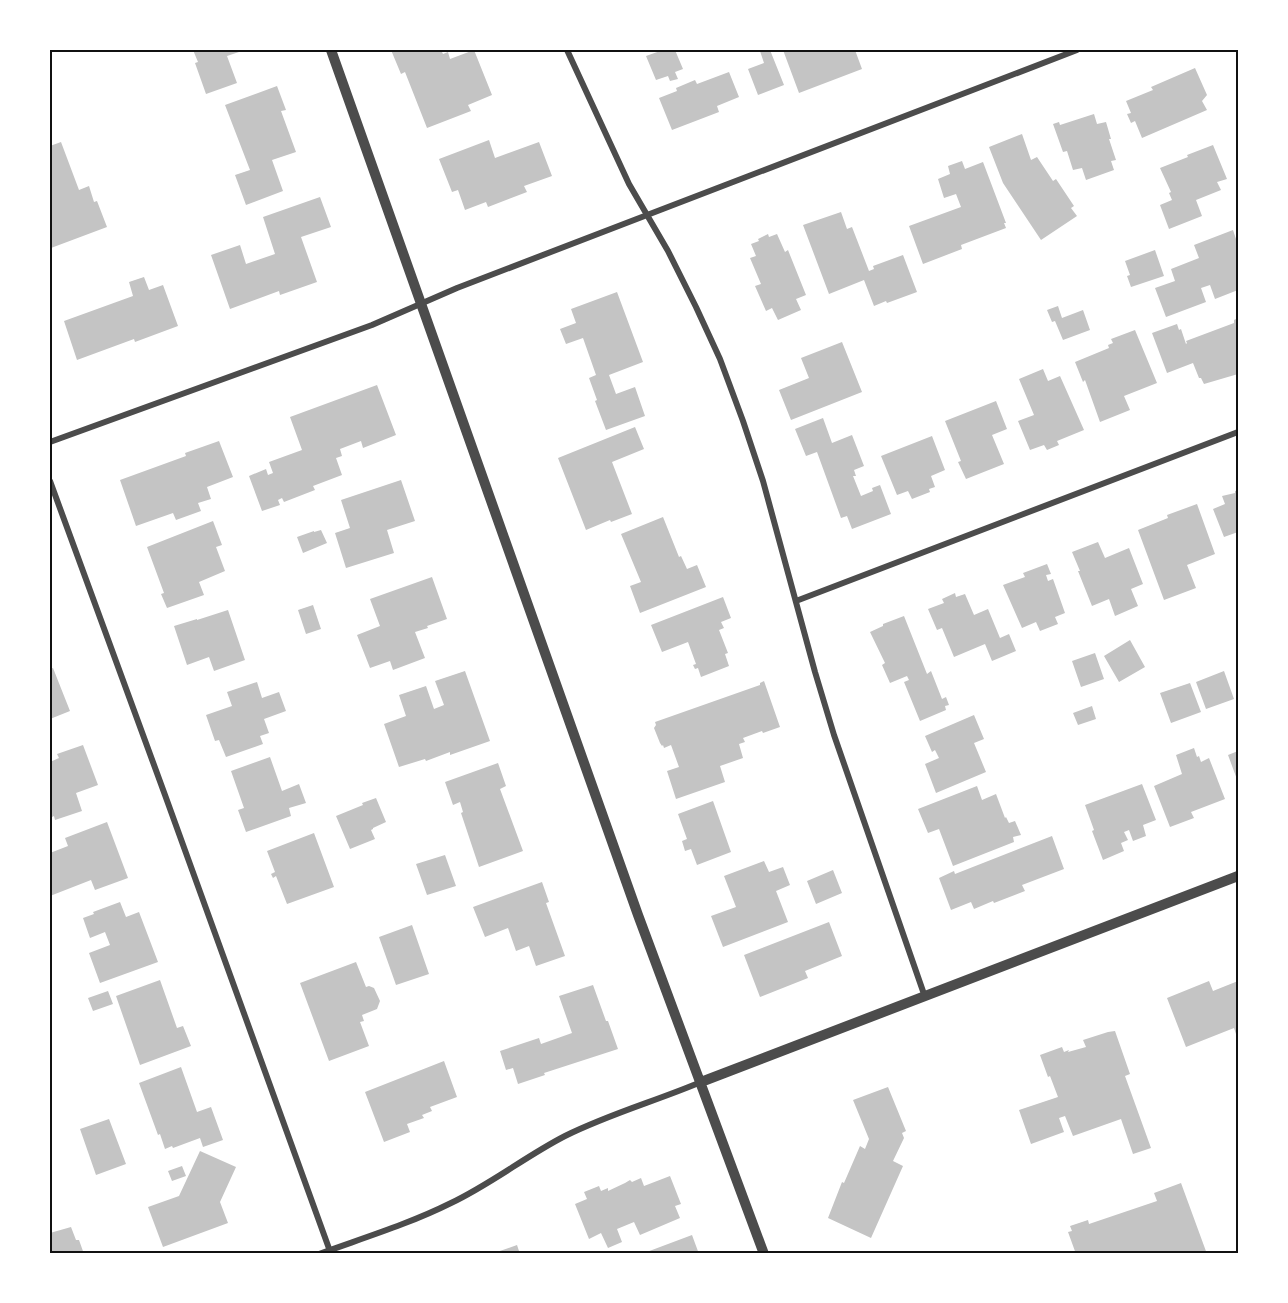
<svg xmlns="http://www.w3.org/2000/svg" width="1288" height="1303" font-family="Arial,sans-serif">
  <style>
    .building { fill: #c4c4c4 }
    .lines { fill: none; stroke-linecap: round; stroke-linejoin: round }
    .minor { stroke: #4c4c4c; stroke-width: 6 }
    .tertiary { stroke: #4c4c4c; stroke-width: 10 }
    .neatline { fill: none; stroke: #111; stroke-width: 2 }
  </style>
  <rect width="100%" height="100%" fill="#fff"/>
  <path class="building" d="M193 50H245L227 56 237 83 206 94 195 63 198 62Z
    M391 50H441L443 54 448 52 450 59 474 50 492 95 468 105 471 111 427 128 405 72 401 74Z
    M663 50H675L683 69 675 72 678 79 670 81 668 76 656 80 646 56Z
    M765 50H770L784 85 758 95 748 69 764 63 760 51Z
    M783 50H855L862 69 799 93Z
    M1195 68 1207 95 1202 101 1207 110 1142 138 1135 121 1131 123 1127 114 1131 113 1126 101 1153 90 1151 87Z
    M729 72 739 97 717 106 719 112 672 130 659 98 677 91 676 88 695 80 697 84Z
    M277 86 286 110 281 111 296 152 272 160 283 191 246 205 235 175 250 170 225 105Z
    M1094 114 1097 124 1106 122 1111 139H1109L1116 160 1111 161 1114 170 1086 180 1082 168 1073 170 1067 151 1063 152 1053 124 1059 122 1060 125Z
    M1022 134 1031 160 1037 157 1053 181 1056 179 1074 206 1071 208 1077 216 1041 240 1003 183 989 147Z
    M489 140 495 158 539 142 552 176 524 186 527 192 488 207 486 202 465 210 458 190 452 192 439 159Z
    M61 142 79 190 89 186 94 202 97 201 107 227 51 248 50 243V146Z
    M1213 145 1227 179 1217 182 1221 190 1196 200 1202 216 1169 229 1160 205 1172 200 1169 193 1171 192 1160 168 1188 157 1187 155Z
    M962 161 965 169 983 162 1006 223H1004L1006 228 961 245 962 249 923 264 909 226 961 207 956 194 944 198 938 179 950 174 948 166Z
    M320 197 331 227 301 237 317 282 280 295 279 291 230 309 211 255 240 245 246 264 275 254 263 217Z
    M841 212 847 229 852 227 869 271 874 269 873 266 903 255 917 292 887 303 886 301 874 306 864 280 829 294 803 225Z
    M1233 230 1238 245V290L1215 299 1210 285 1201 288 1206 302 1166 317 1155 288 1175 281 1171 269 1199 258 1194 245Z
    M768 234 769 237 777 234 785 252 788 250 806 295 796 299 801 310 778 320 772 308 766 311 755 286 761 284 750 258 756 256 751 244 759 241 758 239Z
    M1155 250 1164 276 1131 287 1127 276 1130 275 1125 261Z
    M144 277 149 290 163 285 178 326 135 342 134 339 77 360 64 321 133 296 129 282Z
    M617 292 643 362 609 375 616 394 635 387 645 416 606 430 595 401 597 400 589 378 596 375 583 338 566 344 560 329 576 323 571 309Z
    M1058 306 1062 318 1083 310 1090 330 1063 340 1055 321 1052 322 1047 310Z
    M1238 318V374L1204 384 1201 378H1199L1193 363 1167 373 1152 333 1177 324 1179 330 1181 329 1186 344 1187 343 1186 341 1234 323V320Z
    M1135 330 1157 383 1124 396 1130 410 1100 422 1085 380 1083 382 1075 362 1109 348 1108 345 1113 343 1111 339Z
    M842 342 862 392 791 420 779 390 809 378 801 358Z
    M1043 369 1048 381 1060 376 1084 430 1057 441 1059 445 1047 450 1044 445 1030 450 1018 421 1034 415 1019 379Z
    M377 385 396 435 363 448 361 441 340 449 342 456 336 458 342 475 313 486 315 490 284 502 282 498 278 500 280 505 262 511 249 476 266 469 268 475 273 473 269 462 302 450 290 417Z
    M996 401 1007 429 992 435 1004 464 966 479 958 462 961 461 945 421Z
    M823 418 832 443 852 435 864 466 854 470 856 476H853L861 496 873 491 872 488 880 485 891 514 852 529 847 516 841 518 817 452 806 456 795 429Z
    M635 427 644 449 612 462 632 514 611 522 610 520 586 530 558 458Z
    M932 436 945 470 931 476 935 487 929 489 930 492 912 499 908 491 897 495 881 456Z
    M219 441 233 477 207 487 211 499 198 503 201 511 176 520 173 513 136 526 120 480 186 456 185 453Z
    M401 480 415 521 387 530 394 553 346 568 335 533 350 528 341 500Z
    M1238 490V526L1236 527 1238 532 1224 537 1213 509 1225 504 1222 496 1235 493V491Z
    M1197 504 1215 554 1187 565 1196 588 1164 600 1138 530 1168 518 1167 515Z
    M663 517 679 557 681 556 687 569 697 565 706 587 640 613 630 586 641 582 621 534Z
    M213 521 222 545 216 547 225 571 199 582 204 595 167 608 161 594 164 593 147 547Z
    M321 530 327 543 303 553 297 537 314 531V532Z
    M1098 542 1105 558 1129 548 1143 584 1131 589 1138 606 1115 616 1109 599 1092 606 1078 571H1080L1072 552Z
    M1047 564 1051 574 1046 575 1048 581 1053 579 1065 613 1055 617 1058 624 1040 631 1036 622 1022 628 1003 585 1025 577 1023 573Z
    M432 577 447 619 427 626 428 628 415 632 425 658 393 670 390 661 370 668 357 635 380 626 370 599Z
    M955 593 956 597 965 594 974 615 988 609 1000 638 1009 634 1016 651 992 661 985 644 954 657 942 628 937 630 928 609 944 603 942 599Z
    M723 597 731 618 721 622 724 628 719 630 728 653 725 654 729 666 701 677 698 668 695 669 693 665 696 664 688 642 662 652 651 625Z
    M313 605 321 629 306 634 298 610Z
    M228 610 245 660 214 671 209 657 187 665 174 626 197 619V620Z
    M904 616 927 674 931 671 942 699 946 697 949 705 945 706 946 710 920 721 904 682 909 680 907 676 890 683 882 665 885 663 870 632 883 626V624Z
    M1130 640 1145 667 1119 682 1104 656Z
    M1095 653 1104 679 1081 687 1072 661Z
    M53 668 70 711 50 719V669Z
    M465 671 490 741 450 755V752L426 761 425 759 399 767 384 724 406 716 399 695 426 686 434 709 444 705 435 681Z
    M1224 671 1234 699 1206 709 1196 682Z
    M764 681 780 727 763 733 762 731 743 738 745 742 739 744 743 758 720 766 725 782 676 799 667 771 679 767 671 745 664 748 663 745 662 746 660 743 654 728 656 725 655 722 760 685V683Z
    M257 682 262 698 279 692 286 711 264 719 269 733 260 736 263 744 226 757 219 740 215 741 206 715 232 706 227 692Z
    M1190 683 1201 712 1171 723 1160 693Z
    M1092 706 1096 719 1078 725 1073 713Z
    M974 715 984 739 974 743 986 772 936 793 925 764 939 758 935 750 932 752 925 736Z
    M83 745 98 785 76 793 82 811 55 820 54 816 50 818V762L59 758 57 754Z
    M1194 748 1197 757 1199 756 1201 762 1209 758 1225 799 1191 812 1194 818 1170 827 1154 786 1182 774 1176 755Z
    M1238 751V782L1228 755Z
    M270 757 282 791 299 784 306 803 289 808 291 816 246 832 238 810 244 808 231 771Z
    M498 763 506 786 500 789 523 851 479 867 461 813 463 812 460 802 453 805 445 782Z
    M1142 784 1156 820 1143 825 1146 836 1133 841 1129 830 1124 832 1128 840 1121 843 1124 851 1103 860 1092 831 1094 830 1085 805Z
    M977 786 982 800 996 794 1005 818 1006 817 1009 823 1015 821 1021 835 1013 837 1014 842 953 866 939 829 928 833 918 809Z
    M376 798 386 822 373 828V829L371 830 375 839 350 849 336 816 363 805 362 803Z
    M713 801 731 852 697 865 691 849 685 851 682 841 687 839 678 814Z
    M107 822 128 878 95 890 91 880 50 896V853L68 846 65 838Z
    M314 833 334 887 287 904 276 876 273 878 271 874 275 872 267 851Z
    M1052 836 1064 869 1022 885 1025 891 994 903 993 901 974 909 971 902 951 910 939 878 954 871 955 874Z
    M445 855 456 886 427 895 416 864Z
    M764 861 769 872 783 867 790 885 776 891 788 922 723 947 711 916 736 907 724 876Z
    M833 870 842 893 816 904 807 881Z
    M542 882 549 902 546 903 565 956 536 966 529 946 516 951 508 928 485 937 473 907Z
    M120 902 126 917 139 912 158 962 100 983 89 953 110 945 105 932 90 938 83 918 94 914 93 912Z
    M829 922 842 956 805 971 808 978 760 997 744 955Z
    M412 925 429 974 396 985 379 937Z
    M356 962 366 987 369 986 374 988 380 1001 377 1009 362 1015 364 1021 360 1022 369 1046 329 1061 300 983Z
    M160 980 177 1028 183 1026 191 1046 140 1065 116 996Z
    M1209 981 1213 991 1238 981V1033L1236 1034 1234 1028 1186 1047 1167 998Z
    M593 985 606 1021H608L618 1049 544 1073 545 1075 518 1084 513 1068 506 1070 500 1051 539 1038 541 1044 572 1033 559 996Z
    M108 991 113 1004 93 1011 88 998Z
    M1115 1031 1130 1074 1125 1076 1151 1148 1133 1154 1121 1119 1073 1136 1065 1116 1059 1118 1064 1132 1031 1144 1019 1110 1058 1097 1050 1076 1048 1077 1040 1055 1062 1047 1064 1052 1069 1050 1068 1052 1086 1047 1083 1040 1108 1032Z
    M444 1061 457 1097 430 1107 432 1111 422 1115 424 1118 407 1124 410 1132 384 1142 365 1092Z
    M181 1067 197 1112 211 1107 223 1140 203 1147 200 1138 173 1148 172 1146 165 1149 160 1134 158 1135 139 1083Z
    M888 1087 906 1131 902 1133 904 1138 893 1161 903 1166 871 1238 828 1218 842 1182 844 1183 860 1146 865 1149 869 1139 853 1100Z
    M109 1119 126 1164 96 1175 80 1129Z
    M200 1151 236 1167 220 1202 228 1223 163 1247 148 1207 179 1196Z
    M182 1166 186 1176 172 1181 168 1171Z
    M670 1176 681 1204 675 1206 680 1218 640 1235 634 1222 617 1229 622 1242 608 1248 601 1233 589 1239 575 1204 587 1199 584 1192 599 1186 601 1191 608 1188V1191L625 1183 630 1180 632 1182 641 1178 644 1186Z
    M1181 1183 1207 1254H1076L1068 1232 1072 1231 1070 1226 1088 1220 1089 1224 1157 1201 1154 1193Z
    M71 1227 76 1240H79L84 1254H50V1233Z
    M692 1235 699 1254H644V1253Z
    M517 1245 520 1254H494V1253Z"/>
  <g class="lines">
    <path class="minor" d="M567 50 629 184 668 251 696 307 720 359 743 421 763 481 815 672 834 735 925 997
      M50 442 372 325 457 288 1077 50
      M50 481 165 795 331 1254
      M796 601 1238 432
      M319 1254C363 1238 409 1224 451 1203 491 1184 526 1156 565 1136 609 1114 656 1101 701 1082"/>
    <path class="tertiary" d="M331 50 638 915 764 1254
      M701 1082 1238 876"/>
  </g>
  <rect width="1288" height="1303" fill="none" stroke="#ffffff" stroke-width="102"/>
  <rect x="51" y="51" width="1186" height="1201" class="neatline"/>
</svg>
